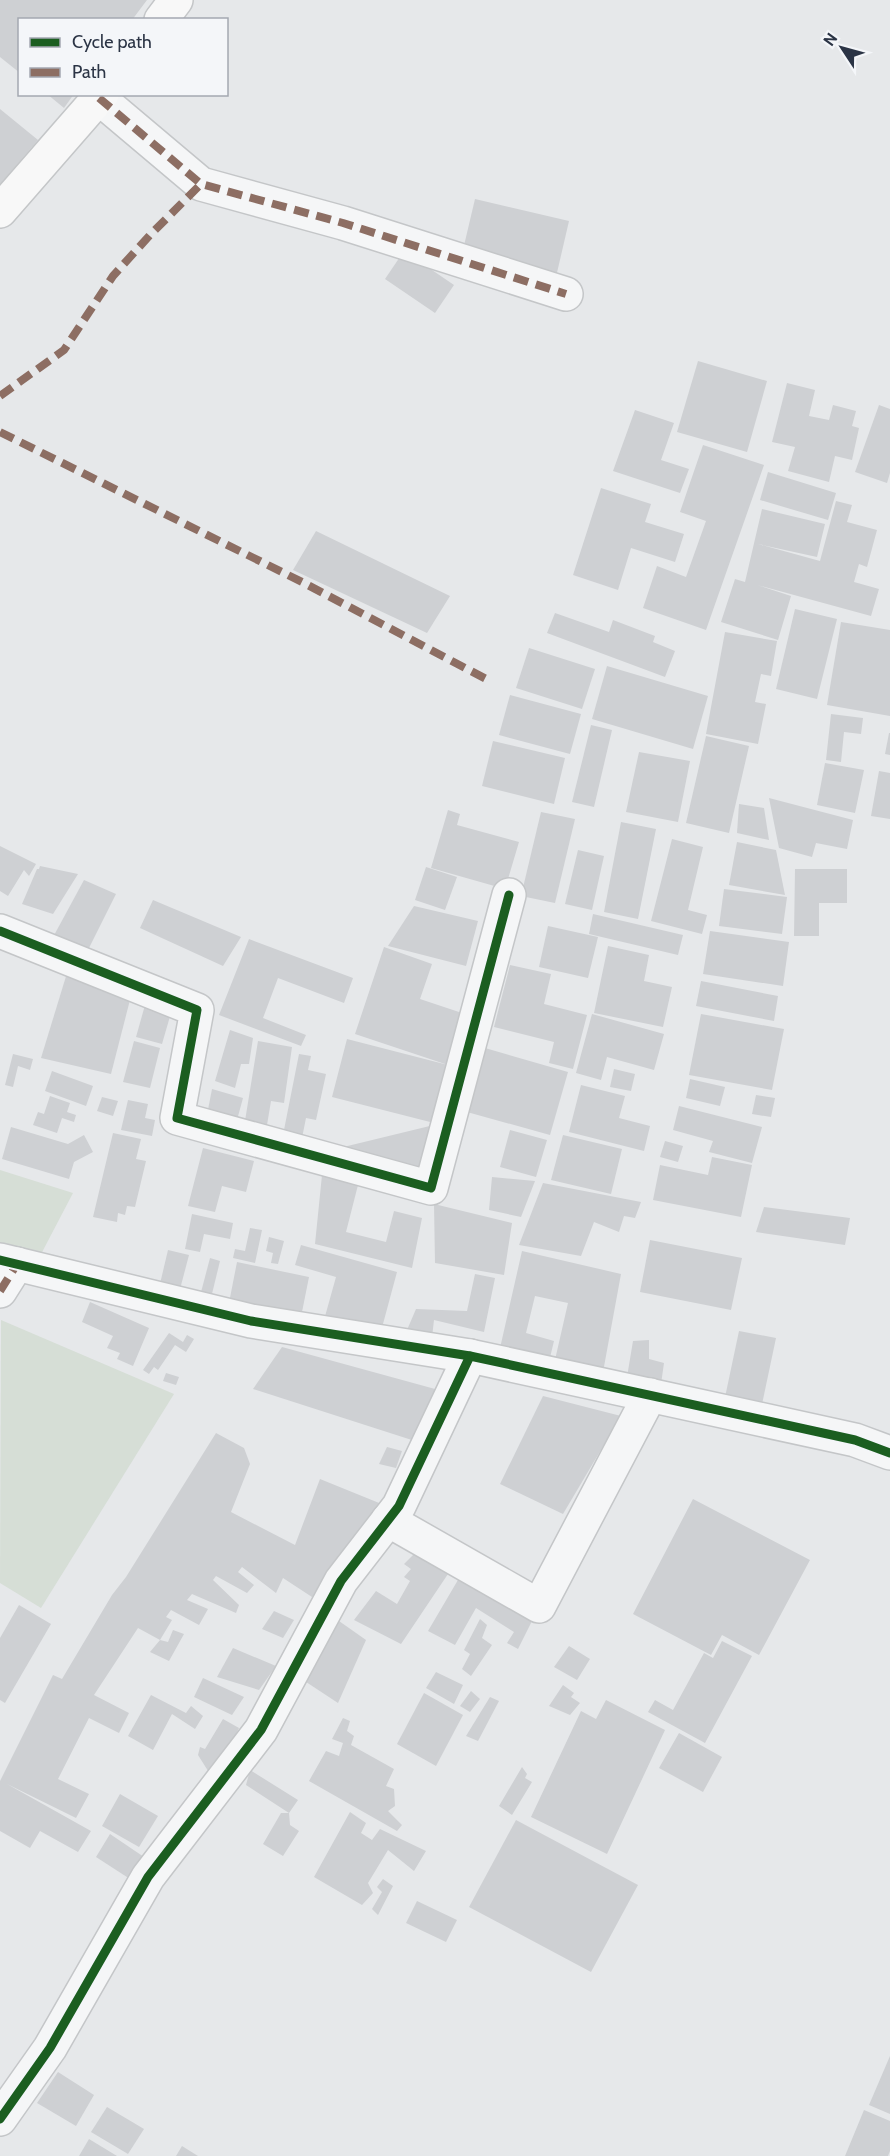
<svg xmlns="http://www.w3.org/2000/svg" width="890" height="2156" font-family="Cabin,sans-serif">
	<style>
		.green { fill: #d6ded6 }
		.building { fill: #ced0d3 }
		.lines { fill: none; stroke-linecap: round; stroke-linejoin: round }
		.minor-casing { stroke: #c4c6c8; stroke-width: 36 }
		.tertiary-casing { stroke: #c4c6c8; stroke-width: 36 }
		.secondary-casing { stroke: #c4c6c8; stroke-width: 36 }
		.minor { stroke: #f5f6f7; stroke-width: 33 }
		.tertiary { stroke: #f5f6f7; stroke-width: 33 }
		.secondary { stroke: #f8f8f8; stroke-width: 33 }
		.quiet { stroke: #8d6e63; stroke-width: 8; stroke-dasharray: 15 8; stroke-linecap: butt }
		.cycleway-casing { stroke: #f4f6f9; stroke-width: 13 }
		.cycleway { stroke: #1b5e20; stroke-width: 9 }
	</style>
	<rect width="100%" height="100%" fill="#e6e8ea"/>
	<g class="green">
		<polygon points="0,1170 73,1193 39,1258 0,1244"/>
		<polygon points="1,1320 174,1394 41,1608 0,1583"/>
	</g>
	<g class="building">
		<polygon points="0,0 147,0 132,20 20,20 20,73 0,57"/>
		<polygon points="47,94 74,94 64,108"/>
		<polygon points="0,109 38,140 0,184"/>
		<polygon points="475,199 569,221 556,277 462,254"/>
		<polygon points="404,251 454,285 435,313 385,279"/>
		<polygon points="698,361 767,381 747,452 677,432"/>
		<polygon points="787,383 815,390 809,416 829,420 833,405 856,411 852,426 859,428 852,460 835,456 829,482 788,471 795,447 772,442"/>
		<polygon points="879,405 890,409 890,473 887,483 855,472"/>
		<polygon points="635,410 674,423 661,460 689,469 680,493 613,471"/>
		<polygon points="703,445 764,465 706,630 643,608 657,566 686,577 706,521 680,512"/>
		<polygon points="768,472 836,493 828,520 760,500"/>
		<polygon points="601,488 651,504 645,522 684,534 675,562 631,548 618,590 573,575"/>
		<polygon points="836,501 852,505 847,522 877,530 867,567 859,564 854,582 879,589 871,616 757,585 791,596 778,640 721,622 735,579 745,582 762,509 825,524 817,557 758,544 820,561"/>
		<polygon points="316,531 450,596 427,633 293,570"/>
		<polygon points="795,609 837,619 817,699 776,689"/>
		<polygon points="555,613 609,632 613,620 655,636 653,642 675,651 665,677 547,633"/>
		<polygon points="841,622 890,630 890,716 827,705"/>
		<polygon points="725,632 777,641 771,676 761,674 755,702 766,704 758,744 706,734"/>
		<polygon points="529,648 595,669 582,709 516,688"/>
		<polygon points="607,666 708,696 693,749 592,719"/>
		<polygon points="510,695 581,714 570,754 499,735"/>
		<polygon points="831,714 863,718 861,734 844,732 841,762 826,760"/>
		<polygon points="591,725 612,730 594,807 572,802"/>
		<polygon points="889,733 890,733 890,755 885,754"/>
		<polygon points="706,736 749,746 729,833 686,823"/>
		<polygon points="493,741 565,758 554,804 482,786"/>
		<polygon points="639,752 690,761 678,822 626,812"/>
		<polygon points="825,763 864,770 855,813 817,805"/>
		<polygon points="879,771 890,773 890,819 871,816"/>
		<polygon points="769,798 853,820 847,849 816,843 812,857 779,848"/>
		<polygon points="739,804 764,808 769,840 737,833"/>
		<polygon points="448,810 460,814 457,825 519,842 505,889 431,868"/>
		<polygon points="541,812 575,819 555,903 521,896"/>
		<polygon points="621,822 656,829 638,919 604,912"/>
		<polygon points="672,839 703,847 688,910 707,915 702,934 651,921"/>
		<polygon points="737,842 776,850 785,895 729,885"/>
		<polygon points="0,846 36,864 29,876 24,870 8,896 0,891"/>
		<polygon points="578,850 604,856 592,910 565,904"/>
		<polygon points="40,866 78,874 53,914 22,904 37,869 39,869"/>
		<polygon points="426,867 457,877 445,910 415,900"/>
		<polygon points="795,869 847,869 847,903 819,903 819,936 794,936"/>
		<polygon points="84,880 116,894 85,956 52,939"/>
		<polygon points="724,889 787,897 782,934 719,926"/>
		<polygon points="153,900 241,937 223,966 140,928"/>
		<polygon points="414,906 478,921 466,966 388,946"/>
		<polygon points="593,914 683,935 678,955 589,934"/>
		<polygon points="548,926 598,937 588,978 539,967"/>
		<polygon points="710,931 789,942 783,986 703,974"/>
		<polygon points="249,939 353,978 344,1003 278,978 263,1018 306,1035 301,1046 219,1015"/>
		<polygon points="608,946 649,955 644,981 672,987 663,1027 594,1013"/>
		<polygon points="384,947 432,964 420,999 468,1015 438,1124 332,1097 347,1039 448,1065 355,1034"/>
		<polygon points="510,965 551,974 544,1004 587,1015 573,1069 549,1063 554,1042 494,1027"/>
		<polygon points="67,973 131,996 111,1074 41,1058"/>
		<polygon points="701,981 778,996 774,1021 696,1006"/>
		<polygon points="147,998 173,1006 162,1044 136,1037"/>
		<polygon points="592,1014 664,1034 654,1070 607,1057 601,1080 576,1073"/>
		<polygon points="701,1014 784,1029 772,1090 689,1075"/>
		<polygon points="230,1030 253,1038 249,1064 241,1064 235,1088 215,1081"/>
		<polygon points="134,1041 160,1048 150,1088 123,1082"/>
		<polygon points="258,1041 292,1047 284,1103 271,1101 266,1131 244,1127"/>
		<polygon points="485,1048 568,1072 550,1135 467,1112"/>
		<polygon points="13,1054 33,1059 30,1070 18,1066 13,1087 5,1085"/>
		<polygon points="299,1054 311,1056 308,1070 326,1074 316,1120 306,1118 301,1143 282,1140"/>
		<polygon points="614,1069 635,1074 631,1091 610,1087"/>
		<polygon points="52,1071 93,1086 86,1106 45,1091"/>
		<polygon points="690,1079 725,1087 720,1106 686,1098"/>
		<polygon points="581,1085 625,1096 619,1118 650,1126 644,1151 569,1132"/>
		<polygon points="212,1089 243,1098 234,1131 206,1120"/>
		<polygon points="756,1095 775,1098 771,1117 752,1114"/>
		<polygon points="50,1096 70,1103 67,1112 76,1115 74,1122 62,1118 57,1133 33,1125 38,1112 44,1114"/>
		<polygon points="102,1097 118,1101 113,1116 97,1111"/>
		<polygon points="128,1100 148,1104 145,1118 155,1120 152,1136 121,1130"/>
		<polygon points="679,1106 762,1127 752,1163 709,1152 713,1141 673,1130"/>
		<polygon points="438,1124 422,1174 327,1151"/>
		<polygon points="11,1127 68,1144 84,1135 93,1152 74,1162 69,1179 2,1159"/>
		<polygon points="510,1130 547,1140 536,1177 500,1167"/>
		<polygon points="113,1133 141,1139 136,1159 146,1161 135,1207 127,1206 125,1215 118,1213 117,1222 93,1217"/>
		<polygon points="563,1135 622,1149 611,1194 551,1180"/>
		<polygon points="665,1141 683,1146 678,1162 660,1157"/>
		<polygon points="203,1148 254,1161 246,1192 222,1186 215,1212 188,1206"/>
		<polygon points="712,1157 752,1165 741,1217 653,1200 660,1165 708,1175"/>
		<polygon points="322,1175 358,1185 346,1232 386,1242 394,1211 422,1218 412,1268 315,1244"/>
		<polygon points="492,1177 535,1181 521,1217 489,1210"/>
		<polygon points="543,1183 641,1202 635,1218 624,1216 619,1232 594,1222 581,1256 519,1245"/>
		<polygon points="434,1204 512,1223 504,1275 435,1263"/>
		<polygon points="764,1207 850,1218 845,1245 756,1232"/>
		<polygon points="192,1214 233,1223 230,1239 204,1234 200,1252 185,1249"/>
		<polygon points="250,1228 262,1230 255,1263 233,1258 235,1249 245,1251"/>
		<polygon points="269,1237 284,1241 278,1264 271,1263 273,1253 266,1251"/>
		<polygon points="650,1240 742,1258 731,1310 640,1292"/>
		<polygon points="301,1245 397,1272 380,1335 324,1320 336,1277 295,1265"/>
		<polygon points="168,1250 189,1255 179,1293 159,1288"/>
		<polygon points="522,1251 621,1274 601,1383 552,1373 568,1303 535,1296 526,1333 554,1341 547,1370 498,1357"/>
		<polygon points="210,1258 220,1261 211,1298 200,1296"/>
		<polygon points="237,1262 309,1277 300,1322 228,1308"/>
		<polygon points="475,1274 495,1278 484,1332 434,1320 431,1346 407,1330 416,1309 467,1311"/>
		<polygon points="90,1302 149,1328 133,1366 117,1359 120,1353 107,1348 113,1336 82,1322"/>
		<polygon points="739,1331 776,1338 761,1409 724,1402"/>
		<polygon points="169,1333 183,1342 187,1335 194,1339 186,1352 175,1345 158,1370 154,1367 149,1374 143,1370"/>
		<polygon points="649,1340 649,1359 664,1363 660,1391 626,1383 633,1341"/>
		<polygon points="282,1347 446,1392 418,1442 253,1389"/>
		<polygon points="166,1373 179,1377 176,1385 163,1381"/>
		<polygon points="543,1396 621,1416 563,1514 500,1484"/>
		<polygon points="216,1433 244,1448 250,1464 231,1512 295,1545 320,1479 389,1507 375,1530 312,1597 283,1578 276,1593 242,1567 238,1572 254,1585 247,1593 216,1576 213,1580 239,1605 236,1613 192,1594 187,1600 208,1609 199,1625 171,1610 166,1617 172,1620 160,1640 138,1628 94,1695 129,1713 119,1733 89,1718 58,1779 89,1794 76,1818 7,1784 91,1831 78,1852 40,1831 30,1848 0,1831 0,1781 53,1675 62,1679 112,1595 126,1577"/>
		<polygon points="387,1447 402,1451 396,1468 379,1464"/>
		<polygon points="693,1499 810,1560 759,1655 722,1635 711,1655 633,1614"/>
		<polygon points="417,1551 450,1571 401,1644 354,1620 376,1591 397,1604 410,1581 404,1577 411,1569 404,1564"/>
		<polygon points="465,1568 533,1619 518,1649 507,1643 514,1632 476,1608 455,1645 428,1631"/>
		<polygon points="19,1605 51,1624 5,1703 0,1700 0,1638"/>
		<polygon points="274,1611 294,1620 283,1638 262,1629"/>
		<polygon points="480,1619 487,1625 482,1638 492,1645 471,1676 462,1669 470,1654 464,1650"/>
		<polygon points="339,1621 366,1640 338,1703 297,1676"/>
		<polygon points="173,1630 184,1634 169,1661 150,1652 160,1640 168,1642"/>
		<polygon points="722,1641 752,1656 705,1743 648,1712 655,1700 673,1710 704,1653 713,1658"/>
		<polygon points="569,1646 590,1659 577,1680 554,1667"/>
		<polygon points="233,1648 276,1666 259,1690 217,1677"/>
		<polygon points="436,1672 463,1685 454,1704 426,1688"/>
		<polygon points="203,1678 244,1697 232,1715 194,1697"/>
		<polygon points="563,1685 574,1693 571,1697 580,1703 570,1715 549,1706"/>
		<polygon points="471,1691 480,1699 470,1712 460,1706"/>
		<polygon points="424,1693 463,1715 436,1766 397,1744"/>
		<polygon points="151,1695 186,1713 191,1706 203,1716 195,1729 172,1714 153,1750 128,1736"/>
		<polygon points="490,1697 499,1701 478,1741 466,1736"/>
		<polygon points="606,1700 665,1730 607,1854 531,1817 581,1711 596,1719"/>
		<polygon points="343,1718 350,1721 347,1731 354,1736 351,1745 394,1769 386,1786 394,1789 395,1806 388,1811 402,1825 397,1831 309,1781 326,1751 339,1756 343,1743 332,1739"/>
		<polygon points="223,1719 239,1728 221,1765 210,1774 198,1755 200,1747 205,1749"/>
		<polygon points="679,1733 722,1757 703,1792 659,1768"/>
		<polygon points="522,1767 527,1774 525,1778 532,1782 512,1815 499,1806"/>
		<polygon points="250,1770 298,1800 289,1813 290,1825 299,1831 283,1856 263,1844 281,1813 289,1813 246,1785"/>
		<polygon points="120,1794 158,1816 139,1847 102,1826"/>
		<polygon points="350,1812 366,1823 361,1833 372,1840 380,1829 426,1851 414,1871 388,1850 368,1883 373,1893 362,1905 314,1877"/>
		<polygon points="516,1820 638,1885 591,1972 469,1907"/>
		<polygon points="110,1834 144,1857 130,1879 96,1857"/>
		<polygon points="383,1879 393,1886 378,1915 372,1909 382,1892 377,1887"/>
		<polygon points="417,1901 457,1920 446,1942 406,1923"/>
		<polygon points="890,2056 890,2114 869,2105"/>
		<polygon points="58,2072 94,2095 76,2126 37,2103"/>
		<polygon points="107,2107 144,2129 128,2154 91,2132"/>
		<polygon points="864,2110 890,2121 890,2151 888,2156 845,2156"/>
		<polygon points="89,2139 117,2156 79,2156"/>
		<polygon points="182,2146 198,2156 176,2156"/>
	</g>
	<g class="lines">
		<g class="minor-casing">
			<g id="minor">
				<polyline points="99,98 201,184 343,223 566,294"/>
				<polyline points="0,931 197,1010 177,1118 431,1188 509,895"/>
				<polyline points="0,1291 17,1264"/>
				<polyline points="388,1520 539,1606 650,1395"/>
				<polyline points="0,2119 50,2048 148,1877 261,1730 341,1581 399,1506 470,1356"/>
			</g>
		</g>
		<g class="tertiary-casing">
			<polyline id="tertiary" points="0,1260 251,1321 470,1356 855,1440 890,1453"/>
		</g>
		<g class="secondary-casing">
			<g id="secondary">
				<polyline points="161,20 176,0"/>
				<polyline points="0,211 102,94"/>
			</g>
		</g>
		<use href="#minor" class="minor"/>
		<use href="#tertiary" class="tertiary"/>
		<use href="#secondary" class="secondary"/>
		<g class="quiet">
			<polyline points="99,98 201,184 343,223 566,294"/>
			<polyline points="0,396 64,350 113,276 150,235 201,184"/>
			<polyline points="0,432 302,582 488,680"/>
			<polyline points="0,1291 17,1264"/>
		</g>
		<g class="cycleway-casing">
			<g id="cycleway">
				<polyline points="0,931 197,1010 177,1118 431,1188 509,895"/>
				<polyline points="0,1260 251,1321 470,1356 855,1440 890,1453"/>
				<polyline points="0,2119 50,2048 148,1877 261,1730 341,1581 399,1506 470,1356"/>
			</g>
		</g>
		<use href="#cycleway" class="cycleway"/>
	</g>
	<rect x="18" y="18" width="210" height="78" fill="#f4f6f9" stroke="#a4a8b1" stroke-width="1.5"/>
	<rect x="30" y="38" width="30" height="9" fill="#1b5e20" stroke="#a4a8b1" stroke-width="1.5"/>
	<text x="72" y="48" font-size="18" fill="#2b3445">Cycle path</text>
	<rect x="30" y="68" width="30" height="9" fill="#8d6e63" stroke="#a4a8b1" stroke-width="1.5"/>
	<text x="72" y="78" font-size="18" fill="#2b3445">Path</text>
	<g transform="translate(842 48) rotate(306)" stroke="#f4f6f9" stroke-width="4.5" paint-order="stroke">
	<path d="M0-4.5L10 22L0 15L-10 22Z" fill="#2b3445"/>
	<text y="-9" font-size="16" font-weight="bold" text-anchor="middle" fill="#2b3445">N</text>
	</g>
</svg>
